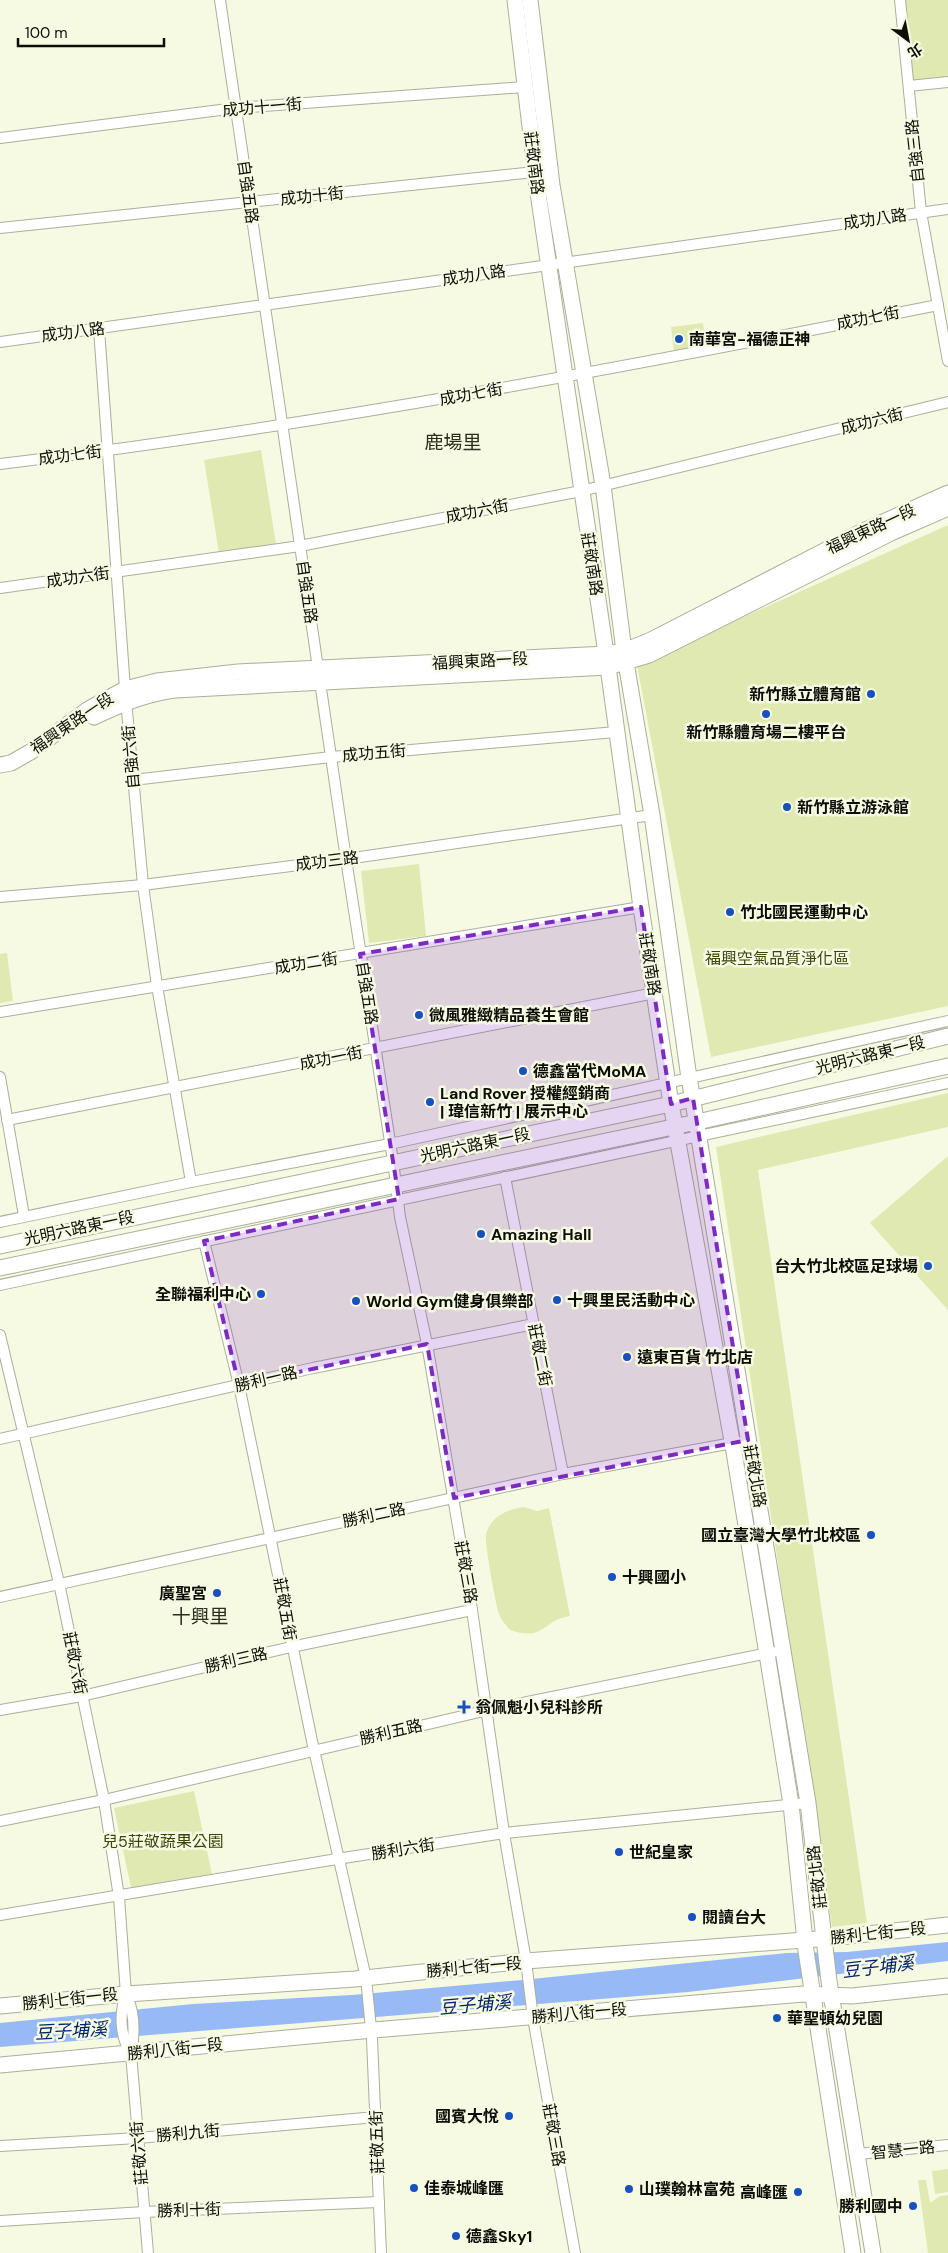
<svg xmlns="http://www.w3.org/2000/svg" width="948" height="2253" font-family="'DM Sans','Noto Sans TC',sans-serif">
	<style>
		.green { fill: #e0e9b2 }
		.water { fill: #97b9f6 }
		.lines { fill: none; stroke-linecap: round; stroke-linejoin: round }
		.street-casing { stroke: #abaf9a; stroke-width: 12 }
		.secondary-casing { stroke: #abaf9a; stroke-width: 17 }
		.street { stroke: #fff; stroke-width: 10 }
		.secondary { stroke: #fff; stroke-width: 15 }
		.marked { fill: #7b2cbf; fill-opacity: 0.2; stroke: #7b2cbf; stroke-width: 4; stroke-dasharray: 10 6; stroke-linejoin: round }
		.poi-dot { fill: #1850bc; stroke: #f6fae3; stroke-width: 2 }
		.labels { text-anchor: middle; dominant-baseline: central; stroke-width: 5; stroke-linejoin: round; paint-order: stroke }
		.street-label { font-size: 16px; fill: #0c0e07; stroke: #f6fae3 }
		.poi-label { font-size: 16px; font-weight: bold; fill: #0c0e07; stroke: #f6fae3; text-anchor: start }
		.park-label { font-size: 16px; fill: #3d430b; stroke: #f6fae3 }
		.water-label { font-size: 18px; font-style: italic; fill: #022367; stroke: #f6fae3 }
		.quarter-label { font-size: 19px; fill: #2b2e1c; stroke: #f6fae3 }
	</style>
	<rect width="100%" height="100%" fill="#f6fae3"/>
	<g class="green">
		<polygon points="900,0 948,0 948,82 909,86"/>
		<polygon points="703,323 706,349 674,353 671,327"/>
		<polygon points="261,450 276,544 219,553 204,460"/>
		<polygon points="948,525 948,1006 711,1057 637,665"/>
		<polygon points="419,864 426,936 369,943 361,871"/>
		<polygon points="7,953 13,1001 0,1003 0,954"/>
		<polygon points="948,1093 948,1127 758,1170 867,1923 832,1927 716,1147"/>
		<polygon points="948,1156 948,1310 870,1223"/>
		<path d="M524,1507L537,1511L549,1508L570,1616C542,1620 545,1642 510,1630C506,1625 501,1620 499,1614C496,1606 484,1541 486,1534C491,1516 508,1509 524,1507Z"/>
		<polygon points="194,1791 212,1874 132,1892 114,1808"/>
		<polygon points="948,2169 948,2192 935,2194 932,2171"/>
		<polygon points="918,2180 926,2180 930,2203 940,2196 948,2195 948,2253 928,2253"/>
	</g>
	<polygon class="water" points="948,1942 948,1961 688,1992 0,2047 0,2023 193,2004 352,1995 522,1980 787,1953 847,1952"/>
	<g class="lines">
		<g class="street-casing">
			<g id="street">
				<polyline points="220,0 346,859 393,1161 400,1217 427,1344 471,1603 504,1833 526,1961 533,2018 575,2253"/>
				<polyline points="900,0 921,212 948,361"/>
				<polyline points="909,86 948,82"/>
				<polyline points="0,138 236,108 524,87"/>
				<polyline points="0,228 535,172"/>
				<polyline points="99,329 125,689 143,885 157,986 191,1182"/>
				<polyline points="0,342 948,209"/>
				<path d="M0,464C315,426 627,367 938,305"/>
				<polyline points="0,588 300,546 581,491 948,402"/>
				<polyline points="133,780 331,757 616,732"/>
				<polyline points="0,897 143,885 346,859 652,815"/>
				<polyline points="0,1012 641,907"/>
				<polyline points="0,1077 24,1216"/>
				<polyline points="7,1120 655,993"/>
				<polyline points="505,1177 563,1474"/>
				<polyline points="0,1222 191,1182 390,1144 948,1021"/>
				<polyline points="204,1241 239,1385 312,1741 366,1978 372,2039 381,2253"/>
				<polyline points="0,1285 948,1083"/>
				<path d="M0,1335L59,1583L104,1800L119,1897L126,1994C119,2014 120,2036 131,2054"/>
				<polyline points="0,1439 313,1368 534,1324"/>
				<polyline points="0,1597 563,1474 738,1442"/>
				<polyline points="0,1710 82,1696 291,1647 472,1610"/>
				<polyline points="0,1821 104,1800 488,1710 773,1652"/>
				<polyline points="0,1915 337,1859 504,1833 808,1803"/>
				<path d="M126,1994C135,2012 135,2033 131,2054L148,2253"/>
				<polyline points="0,2146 138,2138 376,2117"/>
				<polyline points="858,2154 948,2145"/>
				<polyline points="0,2221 144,2212 379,2202"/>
			</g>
		</g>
		<g class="secondary-casing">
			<g id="secondary">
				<polyline points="515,0 537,186 608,667 641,907 671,1104 734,1452 767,1654 791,1804 806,1951 853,2253"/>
				<polyline points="530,0 552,185 603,485 624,651 652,815 688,1071 808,1803 829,1981 873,2253"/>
				<path d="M94,717C121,704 145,694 175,690L608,667L649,655L891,533L948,508"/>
				<polyline points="0,765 11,763 32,751 87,710 125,689 157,681 238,672 607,654 624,651 651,640 861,532 948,493"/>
				<polyline points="0,1246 671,1104 948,1036"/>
				<polyline points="0,1268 697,1122 948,1066"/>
				<polyline points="0,2006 126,1994 355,1979 526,1961 831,1938 948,1925"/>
				<polyline points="0,2065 362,2031 804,1994 852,1996 948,1986"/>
			</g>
		</g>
		<use href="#street" class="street"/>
		<use href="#secondary" class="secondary"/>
	</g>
	<path class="marked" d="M641,907L671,1104L693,1098L748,1440L454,1498L427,1344L239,1385L204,1241L399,1199L360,954Z"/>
	<g class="poi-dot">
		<circle cx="679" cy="339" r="5"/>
		<circle cx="871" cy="694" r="5"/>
		<circle cx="766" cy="714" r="5"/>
		<circle cx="787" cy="807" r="5"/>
		<circle cx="730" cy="912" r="5"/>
		<circle cx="419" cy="1015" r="5"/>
		<circle cx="523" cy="1071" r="5"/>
		<circle cx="430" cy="1102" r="5"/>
		<circle cx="481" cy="1234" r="5"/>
		<circle cx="928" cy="1266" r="5"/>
		<circle cx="261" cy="1294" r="5"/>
		<circle cx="557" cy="1300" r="5"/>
		<circle cx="356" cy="1301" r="5"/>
		<circle cx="627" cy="1357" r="5"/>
		<circle cx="871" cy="1535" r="5"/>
		<circle cx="612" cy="1577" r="5"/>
		<circle cx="217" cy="1593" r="5"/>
		<path d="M461.5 1699.5h5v5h5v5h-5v5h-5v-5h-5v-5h5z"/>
		<circle cx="619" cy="1852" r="5"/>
		<circle cx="692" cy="1917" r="5"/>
		<circle cx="777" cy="2018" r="5"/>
		<circle cx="509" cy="2116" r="5"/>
		<circle cx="414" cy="2188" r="5"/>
		<circle cx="629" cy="2189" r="5"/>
		<circle cx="798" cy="2192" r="5"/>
		<circle cx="913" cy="2206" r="5"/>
		<circle cx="456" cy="2236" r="5"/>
	</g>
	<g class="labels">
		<g class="street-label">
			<text transform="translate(262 107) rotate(-5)">成功十一街</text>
			<text transform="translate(915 151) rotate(-96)">自強三路</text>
			<text transform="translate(534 163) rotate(83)">莊敬南路</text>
			<text transform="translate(248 192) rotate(82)">自強五路</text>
			<text transform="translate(312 196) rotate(-6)">成功十街</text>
			<text transform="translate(875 219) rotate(-8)">成功八路</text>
			<text transform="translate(474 275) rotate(-8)">成功八路</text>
			<text transform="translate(868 318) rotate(-11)">成功七街</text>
			<text transform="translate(73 332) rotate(-7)">成功八路</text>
			<text transform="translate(471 394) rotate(-10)">成功七街</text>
			<text transform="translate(872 421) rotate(-14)">成功六街</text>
			<text transform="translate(70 455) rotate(-7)">成功七街</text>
			<text transform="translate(477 511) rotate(-11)">成功六街</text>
			<text transform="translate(871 529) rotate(-25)">福興東路一段</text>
			<text transform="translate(592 564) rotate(81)">莊敬南路</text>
			<text transform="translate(78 577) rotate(-8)">成功六街</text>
			<text transform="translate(307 592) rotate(82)">自強五路</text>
			<text transform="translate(480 661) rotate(-3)">福興東路一段</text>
			<text transform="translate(72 723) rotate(-34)">福興東路一段</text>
			<text transform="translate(374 753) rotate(-5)">成功五街</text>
			<text transform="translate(131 757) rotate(-95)">自強六街</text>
			<text transform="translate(327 861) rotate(-7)">成功三路</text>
			<text transform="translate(306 963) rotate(-9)">成功二街</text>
			<text transform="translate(650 964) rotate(81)">莊敬南路</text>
			<text transform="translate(367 993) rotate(81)">自強五路</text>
			<text transform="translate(870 1055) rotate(-14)">光明六路東一段</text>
			<text transform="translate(331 1058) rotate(-11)">成功一街</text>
			<text transform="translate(475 1145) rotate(-12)">光明六路東一段</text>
			<text transform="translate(79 1228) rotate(-12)">光明六路東一段</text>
			<text transform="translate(540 1355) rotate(79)">莊敬二街</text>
			<text transform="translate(266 1379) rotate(-13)">勝利一路</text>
			<text transform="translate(755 1476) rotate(80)">莊敬北路</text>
			<text transform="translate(374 1515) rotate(-12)">勝利二路</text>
			<text transform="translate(466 1572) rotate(80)">莊敬三路</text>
			<text transform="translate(285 1609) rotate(80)">莊敬五街</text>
			<text transform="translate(236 1660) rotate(-13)">勝利三路</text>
			<text transform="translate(75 1663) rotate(79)">莊敬六街</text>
			<text transform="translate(391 1732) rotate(-13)">勝利五路</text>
			<text transform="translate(403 1849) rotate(-9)">勝利六街</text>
			<text transform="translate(817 1877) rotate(-97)">莊敬北路</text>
			<text transform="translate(878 1933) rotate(-6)">勝利七街一段</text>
			<text transform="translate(474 1967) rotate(-5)">勝利七街一段</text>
			<text transform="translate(70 1999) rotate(-6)">勝利七街一段</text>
			<text transform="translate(579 2013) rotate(-5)">勝利八街一段</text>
			<text transform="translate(175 2049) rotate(-6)">勝利八街一段</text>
			<text transform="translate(188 2133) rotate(-5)">勝利九街</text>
			<text transform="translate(554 2135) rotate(80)">莊敬三路</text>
			<text transform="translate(377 2142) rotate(-92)">莊敬五街</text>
			<text transform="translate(903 2150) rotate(-6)">智慧一路</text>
			<text transform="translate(139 2153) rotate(-95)">莊敬六街</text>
			<text transform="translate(189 2210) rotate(-2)">勝利十街</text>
		</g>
		<g class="poi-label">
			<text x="689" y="339">南華宮-福德正神</text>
			<text x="861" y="694" text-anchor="end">新竹縣立體育館</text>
			<text x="766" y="732" text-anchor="middle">新竹縣體育場二樓平台</text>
			<text x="797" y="807">新竹縣立游泳館</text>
			<text x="740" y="912">竹北國民運動中心</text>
			<text x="429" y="1015">微風雅緻精品養生會館</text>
			<text x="533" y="1071">德鑫當代MoMA</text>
			<text x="440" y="1093">Land Rover 授權經銷商<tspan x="440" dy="18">| 瑋信新竹 | 展示中心</tspan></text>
			<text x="491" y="1234">Amazing Hall</text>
			<text x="918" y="1266" text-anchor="end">台大竹北校區足球場</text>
			<text x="251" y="1294" text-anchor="end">全聯福利中心</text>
			<text x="567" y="1300">十興里民活動中心</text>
			<text x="366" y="1301">World Gym健身俱樂部</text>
			<text x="637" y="1357">遠東百貨 竹北店</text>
			<text x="861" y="1535" text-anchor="end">國立臺灣大學竹北校區</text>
			<text x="622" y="1577">十興國小</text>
			<text x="207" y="1593" text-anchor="end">廣聖宮</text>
			<text x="475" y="1707">翁佩魁小兒科診所</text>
			<text x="629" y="1852">世紀皇家</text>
			<text x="702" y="1917">閱讀台大</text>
			<text x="787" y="2018">華聖頓幼兒園</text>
			<text x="499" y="2116" text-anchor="end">國賓大悅</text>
			<text x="424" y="2188">佳泰城峰匯</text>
			<text x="639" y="2189">山璞翰林富苑</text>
			<text x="788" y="2192" text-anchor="end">高峰匯</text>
			<text x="903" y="2206" text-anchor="end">勝利國中</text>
			<text x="466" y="2236">德鑫Sky1</text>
		</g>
		<g class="park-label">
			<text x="777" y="958">福興空氣品質淨化區</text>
			<text x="163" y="1841">兒5莊敬蔬果公園</text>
		</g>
		<g class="water-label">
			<text transform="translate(878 1967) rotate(-7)">豆子埔溪</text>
			<text transform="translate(475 2005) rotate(-5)">豆子埔溪</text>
			<text transform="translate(71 2031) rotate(-3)">豆子埔溪</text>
		</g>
		<g class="quarter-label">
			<text x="453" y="442">鹿場里</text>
			<text x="200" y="1616">十興里</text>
		</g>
	</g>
	<g transform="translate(908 40) rotate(148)" stroke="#f6fae3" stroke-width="4" paint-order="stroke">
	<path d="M0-4L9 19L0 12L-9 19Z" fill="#0c0e07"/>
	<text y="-8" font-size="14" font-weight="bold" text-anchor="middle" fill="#0c0e07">北</text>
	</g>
	<path d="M18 38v8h146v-8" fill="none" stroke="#0c0e07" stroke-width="2.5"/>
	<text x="25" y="38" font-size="15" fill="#0c0e07" stroke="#f6fae3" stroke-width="4" paint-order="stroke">100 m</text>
</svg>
